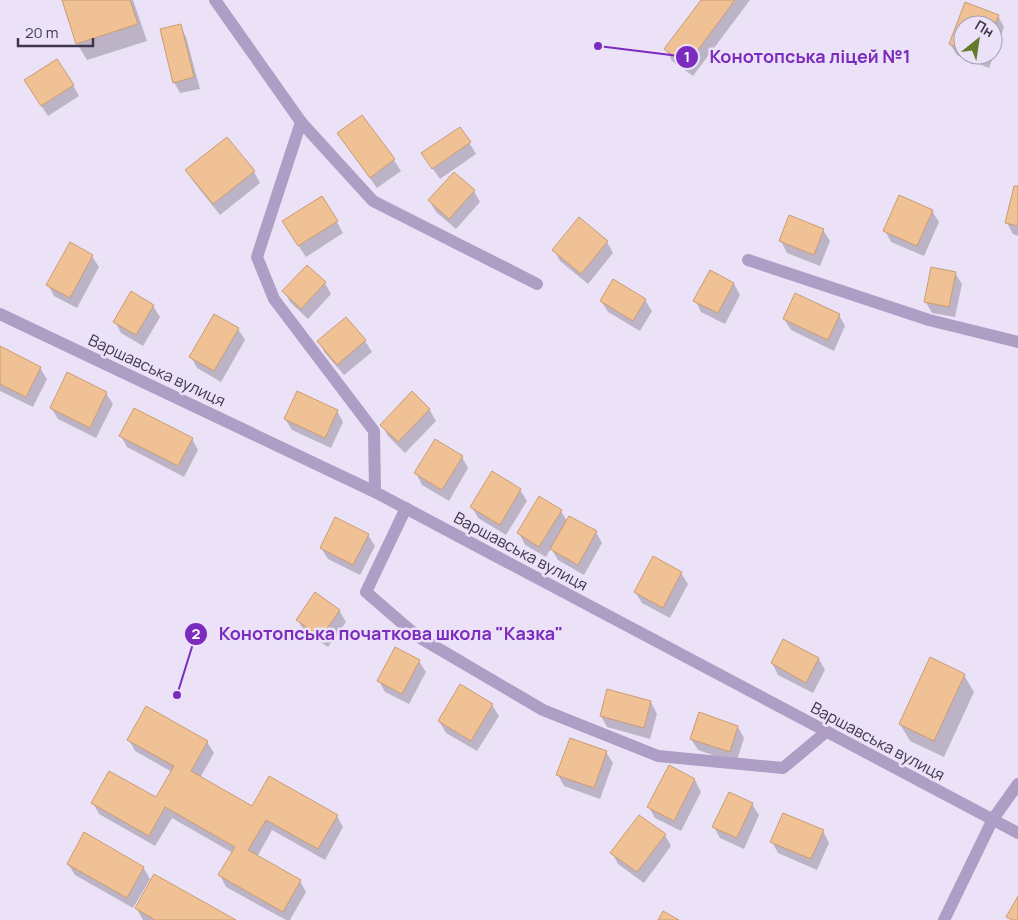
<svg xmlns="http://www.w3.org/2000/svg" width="1018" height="920" font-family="Manrope,sans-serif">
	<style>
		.shadow { fill: #0003; fill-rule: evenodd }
		.building { fill: #f0c195; stroke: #ca9c72 }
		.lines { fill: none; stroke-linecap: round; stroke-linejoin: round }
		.service { stroke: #ae9dc4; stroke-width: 12 }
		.minor { stroke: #ae9dc4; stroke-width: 12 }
		.labels { text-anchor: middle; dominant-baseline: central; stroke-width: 5; stroke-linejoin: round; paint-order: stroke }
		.street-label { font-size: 16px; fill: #41374d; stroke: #ebe2f8 }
		.leader { fill: none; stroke: #7b2cbf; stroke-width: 2 }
		.callout-dot { fill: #7b2cbf; stroke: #ebe2f8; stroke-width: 2 }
		.mark-label { font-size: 15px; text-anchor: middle; font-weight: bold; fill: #fff }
		.callout-label { font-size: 18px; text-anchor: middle; font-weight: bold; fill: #7b2cbf; stroke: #ebe2f8; stroke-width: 5; stroke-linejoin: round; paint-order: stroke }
	</style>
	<rect width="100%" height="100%" fill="#ebe2f8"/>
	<g class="shadow">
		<polygon points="63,0 133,0 147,41 87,60 77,43"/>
		<polygon points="703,0 750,0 693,76 672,61 666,49"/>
		<path d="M966,4L998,16L1004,27L989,68L957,55L950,44ZM963,25H993V55H963Z"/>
		<polygon points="180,25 186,37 200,89 180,93 174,82"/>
		<polygon points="73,85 79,96 48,116 32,92"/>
		<polygon points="362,116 394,160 401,171 377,188 345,144 339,133"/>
		<polygon points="460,128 476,154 440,179 430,165"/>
		<polygon points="187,170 254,172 260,183 220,215 193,181"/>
		<polygon points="1018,188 1018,236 1013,234 1007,223"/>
		<polygon points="474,191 480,202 456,229 436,212 429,200"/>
		<polygon points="932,211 939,222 924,256 891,242 885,231"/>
		<polygon points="337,222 343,233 306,257 290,233"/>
		<polygon points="823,230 830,241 820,266 787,253 781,241"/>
		<polygon points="607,242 613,253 588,284 560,261 554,250"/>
		<polygon points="92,256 99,267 77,308 54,296 48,285"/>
		<polygon points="955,273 962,284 955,317 932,313 925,301"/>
		<polygon points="325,283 331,294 308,319 290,302 284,291"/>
		<polygon points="734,284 740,295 725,324 701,312 695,300"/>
		<polygon points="645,300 652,311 640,331 608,312 601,301"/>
		<polygon points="153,306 160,317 143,346 121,333 115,322"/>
		<polygon points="839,315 845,326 834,351 791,330 784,319"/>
		<polygon points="346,319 365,341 372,352 344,375 325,353 319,342"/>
		<polygon points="238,329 245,340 221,382 197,368 191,357"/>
		<polygon points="0,348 40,368 47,379 33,407 0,391"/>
		<polygon points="106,393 113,404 96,438 58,419 51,408"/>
		<polygon points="429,409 436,421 405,453 388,436 382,425"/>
		<polygon points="337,411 343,422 331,448 292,430 285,419"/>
		<polygon points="121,436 192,439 198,450 184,477 127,447"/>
		<polygon points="462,457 468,468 449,501 422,485 416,473"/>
		<polygon points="520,490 527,501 506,535 478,518 472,507"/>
		<polygon points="561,511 567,521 596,532 602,543 584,575 558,560 551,548 546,557 525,545 519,533"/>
		<polygon points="368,535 375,546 360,575 328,559 321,548"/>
		<polygon points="681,573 688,584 670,618 642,603 635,592"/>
		<polygon points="339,610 346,622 328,647 304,631 298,620"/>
		<polygon points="819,659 825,670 813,693 778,675 772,663"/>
		<polygon points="419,661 426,672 409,704 385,692 379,681"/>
		<polygon points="964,675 974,692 944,757 910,741 900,724"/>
		<polygon points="651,702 657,714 650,739 607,727 601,716"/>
		<polygon points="492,705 499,716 477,751 446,733 439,721"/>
		<polygon points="738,727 744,738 736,763 698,750 691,739"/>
		<polygon points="129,740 207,742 214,753 200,778 252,808 337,816 343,827 325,860 272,830 257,857 300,881 306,892 290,920 286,920 226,887 220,875 233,853 172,818 155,846 99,814 93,803 156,799 172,772 135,751"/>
		<polygon points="606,752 613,763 600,799 564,786 558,775"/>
		<polygon points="670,767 695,780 701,792 681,831 655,818 649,807"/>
		<polygon points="752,804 759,815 744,849 720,838 714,827"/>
		<polygon points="823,831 829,843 817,870 778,853 772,842"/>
		<polygon points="665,835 671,846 644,883 618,864 612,853"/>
		<polygon points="68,864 143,867 150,879 133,908 75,875"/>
		<polygon points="136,908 233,920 143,920"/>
	</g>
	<g class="building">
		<polygon points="62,0 130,0 138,24 76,44"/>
		<polygon points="701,0 735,0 686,66 664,49"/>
		<polygon points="965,2 999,15 993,30 993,25 963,25 963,50 949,44"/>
		<polygon points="181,24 194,77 173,83 160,29"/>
		<polygon points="57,59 74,85 41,106 24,80"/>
		<polygon points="362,115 395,159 370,178 337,133"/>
		<polygon points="460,127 471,142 432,169 421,153"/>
		<polygon points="227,137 255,171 213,204 185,170"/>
		<polygon points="454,172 475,190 449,219 428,200"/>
		<polygon points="1014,186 1018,186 1018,226 1005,223"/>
		<polygon points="899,195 933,210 917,246 883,231"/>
		<polygon points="322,196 338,221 298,246 282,221"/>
		<polygon points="789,215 824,229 814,255 779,241"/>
		<polygon points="579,217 608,241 581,274 552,250"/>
		<polygon points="70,242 93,255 70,298 46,285"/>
		<polygon points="307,265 326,282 301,309 282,291"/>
		<polygon points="931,267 956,272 949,307 924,302"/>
		<polygon points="710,270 734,283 718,313 693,301"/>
		<polygon points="613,279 646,299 633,321 600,301"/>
		<polygon points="131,291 154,305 136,335 113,322"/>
		<polygon points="795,293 840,314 828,340 783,319"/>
		<polygon points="214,314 239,328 214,371 189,357"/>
		<polygon points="346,317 366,340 337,365 317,341"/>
		<polygon points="0,346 41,367 26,397 0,384"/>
		<polygon points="67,372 107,392 90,428 50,408"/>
		<polygon points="297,391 338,410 325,438 284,419"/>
		<polygon points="412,391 430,409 398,442 380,425"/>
		<polygon points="134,408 193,438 178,466 119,436"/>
		<polygon points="435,439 463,456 442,490 414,473"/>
		<polygon points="492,471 521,489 500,525 470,507"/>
		<polygon points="539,496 562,510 539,547 517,533"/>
		<polygon points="569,516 597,531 578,565 550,549"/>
		<polygon points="335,517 369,534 353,565 320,548"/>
		<polygon points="653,556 682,572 663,608 634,592"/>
		<polygon points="315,592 340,610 321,637 296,620"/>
		<polygon points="783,639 819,658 806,683 771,663"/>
		<polygon points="395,647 420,660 402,694 377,681"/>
		<polygon points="930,657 965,674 934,741 899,724"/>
		<polygon points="460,684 493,704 471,741 438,721"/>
		<polygon points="607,689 651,701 644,728 600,716"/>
		<polygon points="146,706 208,741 191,771 252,806 269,776 338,815 318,849 266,820 248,850 301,880 283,912 218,875 235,847 165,807 149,836 91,803 109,771 156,797 174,766 127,740"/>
		<polygon points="699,712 738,726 730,752 690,739"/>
		<polygon points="570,738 607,751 594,788 556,775"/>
		<polygon points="669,765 695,779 674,821 647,807"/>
		<polygon points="729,792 753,803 737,838 712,827"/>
		<polygon points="783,813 824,830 811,859 770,842"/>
		<polygon points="639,815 666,834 637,872 610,853"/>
		<polygon points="84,832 144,867 127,898 67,864"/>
		<polygon points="154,874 236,920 155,920 135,908"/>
		<polygon points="1018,896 1018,920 1012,920 1006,917"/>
		<polygon points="663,911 679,920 658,920"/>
	</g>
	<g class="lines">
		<g class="service">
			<polyline points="301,122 373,201 537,284"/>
			<polyline points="748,260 929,320 1018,342"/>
		</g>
		<g class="minor">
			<polyline points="215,0 301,122 257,257 274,299 374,431 375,492"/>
			<polyline points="0,314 375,492 1018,833"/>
			<polyline points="406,508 366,592 417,636 543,710 658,756 783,768 826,732"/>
			<polyline points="944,920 993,819 1018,784"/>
		</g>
	</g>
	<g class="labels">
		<g class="street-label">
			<text transform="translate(157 370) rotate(25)">Варшавська вулиця</text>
			<text transform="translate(521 551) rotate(28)">Варшавська вулиця</text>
			<text transform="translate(878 741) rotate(28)">Варшавська вулиця</text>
		</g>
	</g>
	<path class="leader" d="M598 46L687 57M177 695L196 634"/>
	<g class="callout-dot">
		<circle cx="598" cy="46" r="5"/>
		<circle cx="177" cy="695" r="5"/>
		<circle cx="687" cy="57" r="12"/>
		<circle cx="196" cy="634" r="12"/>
	</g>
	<g class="mark-label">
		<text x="687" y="62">1</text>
		<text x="196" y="639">2</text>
	</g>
	<g class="callout-label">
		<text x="810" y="63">Конотопська ліцей №1</text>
		<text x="391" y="640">Конотопська початкова школа "Казка"</text>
	</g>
	<g transform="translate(978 40) rotate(30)"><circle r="24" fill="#ebe2f8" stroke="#a79eb4"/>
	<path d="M0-4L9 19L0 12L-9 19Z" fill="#637b2d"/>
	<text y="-8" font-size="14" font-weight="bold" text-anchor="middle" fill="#41374d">Пн</text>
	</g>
	<path d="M18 38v8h75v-8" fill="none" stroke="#41374d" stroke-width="2.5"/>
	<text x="25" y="38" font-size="15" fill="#41374d" stroke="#ebe2f8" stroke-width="4" paint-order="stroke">20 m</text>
</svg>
